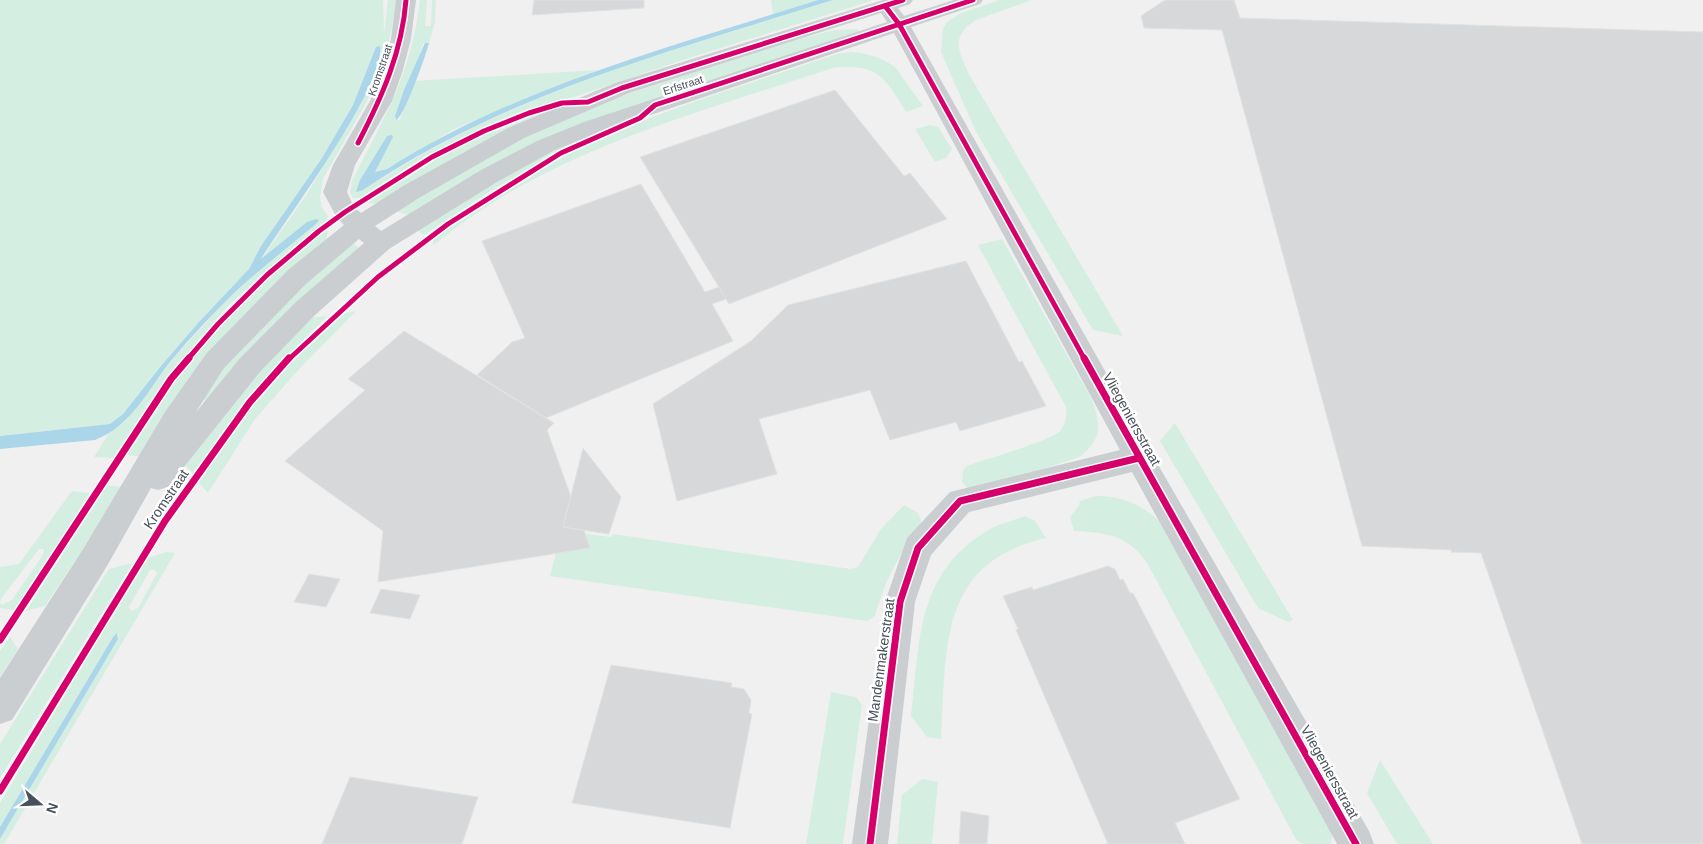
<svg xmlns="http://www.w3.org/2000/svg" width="1703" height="844" font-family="Helvetica,sans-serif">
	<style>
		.green { fill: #d5eee2; fill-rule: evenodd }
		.water { fill: #abd6ea }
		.building { fill: #d7d8da; stroke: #e1e2e3 }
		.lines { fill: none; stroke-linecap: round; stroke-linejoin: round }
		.minor { fill: #cbced1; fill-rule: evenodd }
		.cycleway-far1-casing { stroke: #fff; stroke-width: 8 }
		.cycleway-casing { stroke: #fff; stroke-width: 10 }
		.cycleway-far1 { stroke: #d6006c; stroke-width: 5 }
		.cycleway { stroke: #d6006c; stroke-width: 7 }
		.labels { text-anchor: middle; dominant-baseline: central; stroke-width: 5; stroke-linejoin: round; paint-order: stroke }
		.far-street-label { font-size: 11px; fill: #48505b; stroke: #fff }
		.street-label { font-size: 14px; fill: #48505b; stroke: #fff }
	</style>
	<rect width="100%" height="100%" fill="#f0f0f0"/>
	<g class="green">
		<polygon points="0,0 383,0 384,35 388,0 397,0 390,37 380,73 366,103 323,179 320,197 322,208 328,216 327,220 275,264 228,306 188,352 159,389 113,458 94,457 109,433 126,421 175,356 223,304 262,267 316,224 279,246 260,261 307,194 362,102 376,47 353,105 322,158 261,246 249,269 198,323 161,366 123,414 110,424 0,436"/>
		<path d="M420,0H427L425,26H431L432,0H436L435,22L429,43L423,44C417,70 400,93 395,119L399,120L401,117L414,81L598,70L456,128L387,169L374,172L393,137L387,136L360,180L363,190L422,154L475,126L535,100L610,70L833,0H874L683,60L506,120L440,150L360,198H353L350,193L352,181C384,118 412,72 420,0Z"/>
		<polygon points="771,0 818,0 773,14"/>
		<path d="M1000,0H1032L976,20C949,37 959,52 970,76L1123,336L1093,330L976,132L941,52L943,29L947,22L961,13Z"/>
		<polygon points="855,29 858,29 858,33 584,124 424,209 408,215 398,212 398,209 521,138 606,101 789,42 834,30"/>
		<path d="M850,52C867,53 881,57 895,67L923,106L906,112C885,77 877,63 833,68C695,114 547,151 434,245L432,239L440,233C485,203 530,170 580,147C663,109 751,83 837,54Z"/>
		<path d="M566,104L377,204L366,203C411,172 460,143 511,123C529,116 548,111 566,104Z"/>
		<polygon points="930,125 938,127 952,149 946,158 935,162 915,129"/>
		<polygon points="599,131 492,190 424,235 415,229 540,155"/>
		<path d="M325,231H328L326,241L144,457L126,455C154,413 181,368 215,331C249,295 287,263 325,231Z"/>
		<path d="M1002,239L1090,396C1101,421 1104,439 1079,457L975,492L968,488L962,482L963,470L967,466C985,459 1047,442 1059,432C1066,425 1067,416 1066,407L978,245Z"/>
		<polygon points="347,244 354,244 358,247 357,254 209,401 199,399 228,358"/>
		<polygon points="356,311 301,367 255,419 208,493 198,482 266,387 283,369 341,314"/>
		<polygon points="327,316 257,387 193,475 182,461 193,447 308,318"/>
		<polygon points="1175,423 1293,620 1288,622 1258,608 1160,441"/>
		<polygon points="107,485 124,487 45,606 26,611"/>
		<path d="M72,491L90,493L15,610L0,608V567L19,564ZM39,549H43L44,552L41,558L12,600L2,605L0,602L3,596Z"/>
		<path d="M1097,496C1121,496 1141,504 1159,521L1333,829L1331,844H1304L1297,841L1146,561C1125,534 1107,533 1074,531L1070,517L1080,504L1079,501Z"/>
		<path d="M904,505L918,513L922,523C899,556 886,577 875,616L867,621L550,576L562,531L611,537L613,534L851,569L858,567L881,529Z"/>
		<path d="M1025,516L1035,521L1046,538C937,563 947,649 941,739L927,737L911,716C920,640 916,570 992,528C1002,523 1014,520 1025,516Z"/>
		<path d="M167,552L175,553L4,844H0V839L118,639L119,634L113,637L0,827V803L147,558ZM154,569L157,573L138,608L132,611L129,608L130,605L150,570Z"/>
		<polygon points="133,563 0,778 0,744 109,569"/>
		<polygon points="10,637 18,649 0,677 0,651"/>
		<polygon points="831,692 856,697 862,705 843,844 806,844"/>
		<polygon points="1380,760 1433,844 1397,844 1367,793"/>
		<polygon points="922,779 938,782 932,844 897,844 902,795"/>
	</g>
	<g class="water">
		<path d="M818,0H833C672,51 504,94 363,190L356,192L360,180L387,136L392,135L393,137L375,172L387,169C518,86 671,47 818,0Z"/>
		<path d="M425,43H429C426,55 404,117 396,120L395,116L404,90Z"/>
		<path d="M380,46C386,86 285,220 261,259L307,222L316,219L319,220L316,224C285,250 253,274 224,303C207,320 190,338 175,356C150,385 133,426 95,440L0,449V436L110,424L123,414L161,366L198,323L249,269L261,246L322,158L353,105L376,47Z"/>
		<polygon points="117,633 118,639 0,839 0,827 113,637"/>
	</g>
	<g class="building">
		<polygon points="534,0 644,0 644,8 532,15"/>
		<polygon points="1165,0 1234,0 1240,18 1703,32 1703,844 1582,844 1481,553 1453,552 1452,553 1451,550 1362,546 1222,30 1144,28 1141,16"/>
		<polygon points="835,90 904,176 910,173 947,219 729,304 640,157"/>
		<polygon points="641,184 705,292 719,287 726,299 712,304 733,341 546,418 477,375 512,342 525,338 482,241"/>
		<polygon points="966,261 1019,362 1022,361 1046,406 960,431 956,422 890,440 870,390 759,419 777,474 677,501 653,404 751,341 788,305"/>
		<polygon points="404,331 554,423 547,430 571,497 563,527 584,530 590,548 378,582 383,531 285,461 365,390 348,379"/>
		<polygon points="583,448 621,497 609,534 563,527"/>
		<polygon points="1108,566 1115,569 1120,580 1123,579 1130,593 1133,593 1240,799 1175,823 1185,844 1108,844 1016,630 1018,629 1003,596 1032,587 1033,590"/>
		<polygon points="309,574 340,579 326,607 294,602"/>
		<polygon points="381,589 420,595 410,619 370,613"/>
		<polygon points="611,665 732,683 731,687 744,689 751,700 749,713 752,714 730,828 572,803"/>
		<polygon points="350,777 478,797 462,844 322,844"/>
		<polygon points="961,811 989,816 987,844 959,844"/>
	</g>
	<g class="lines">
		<path class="minor" d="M396,0H416L411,39L402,73L392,101L355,165L347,192L354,207L361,213L403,186L508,128L615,83L883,0H913L910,4L898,8L904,16L954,0H983L980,4L911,27L1149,449L1369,831L1374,844H1337L1132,472L969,512L931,555L915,602L888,844H852L885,602L907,538L950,492L1120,450L894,33L600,132L553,151L497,182L389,249L314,316L259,373L168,487L158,490L151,488L107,566L12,720L0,724V678L85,546L165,412L206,354L288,270L344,225L337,218L323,192L333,165L370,101L382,73L391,39ZM881,13L887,22L584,122L537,141L481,170L381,231L375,226L419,198L524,138L629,93ZM359,239L364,243L296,302L241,357L196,412L224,368L306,284Z"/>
		<g class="cycleway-far1-casing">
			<g id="cycleway-far1">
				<polyline points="885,6 899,24 1085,360"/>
				<path d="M358,143C382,97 402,52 406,0"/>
				<polyline points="187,360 218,324 267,275 319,231 345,212 432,157 484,131 529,113 562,103 588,102 622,88 903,0"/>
				<polyline points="288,360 378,277 448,224 561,153 640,118 655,105 973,0"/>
			</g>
		</g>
		<g class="cycleway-casing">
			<g id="cycleway">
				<polyline points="1084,358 1356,844"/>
				<polyline points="0,640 171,379 189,358"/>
				<polyline points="0,791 165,521 250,402 289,358"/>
				<polyline points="870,844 900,602 918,548 960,501 1139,458"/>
			</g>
		</g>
		<use href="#cycleway-far1" class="cycleway-far1"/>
		<use href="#cycleway" class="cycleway"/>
	</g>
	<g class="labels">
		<g class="far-street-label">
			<text transform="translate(380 70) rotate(-71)">Kromstraat</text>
			<text transform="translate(683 85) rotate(-18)">Erfstraat</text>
		</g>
		<g class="street-label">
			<text transform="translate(1132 419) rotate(61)">Vliegeniersstraat</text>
			<text transform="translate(166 499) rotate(-56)">Kromstraat</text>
			<text transform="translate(881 660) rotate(-82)">Mandenmakerstraat</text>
			<text transform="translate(1330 772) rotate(61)">Vliegeniersstraat</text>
		</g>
	</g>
	<g transform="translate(40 804) rotate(109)" stroke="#ffffff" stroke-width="4" paint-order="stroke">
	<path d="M0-4L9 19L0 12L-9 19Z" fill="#48505b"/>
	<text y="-8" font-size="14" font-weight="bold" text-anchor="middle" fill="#48505b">N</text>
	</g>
</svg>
